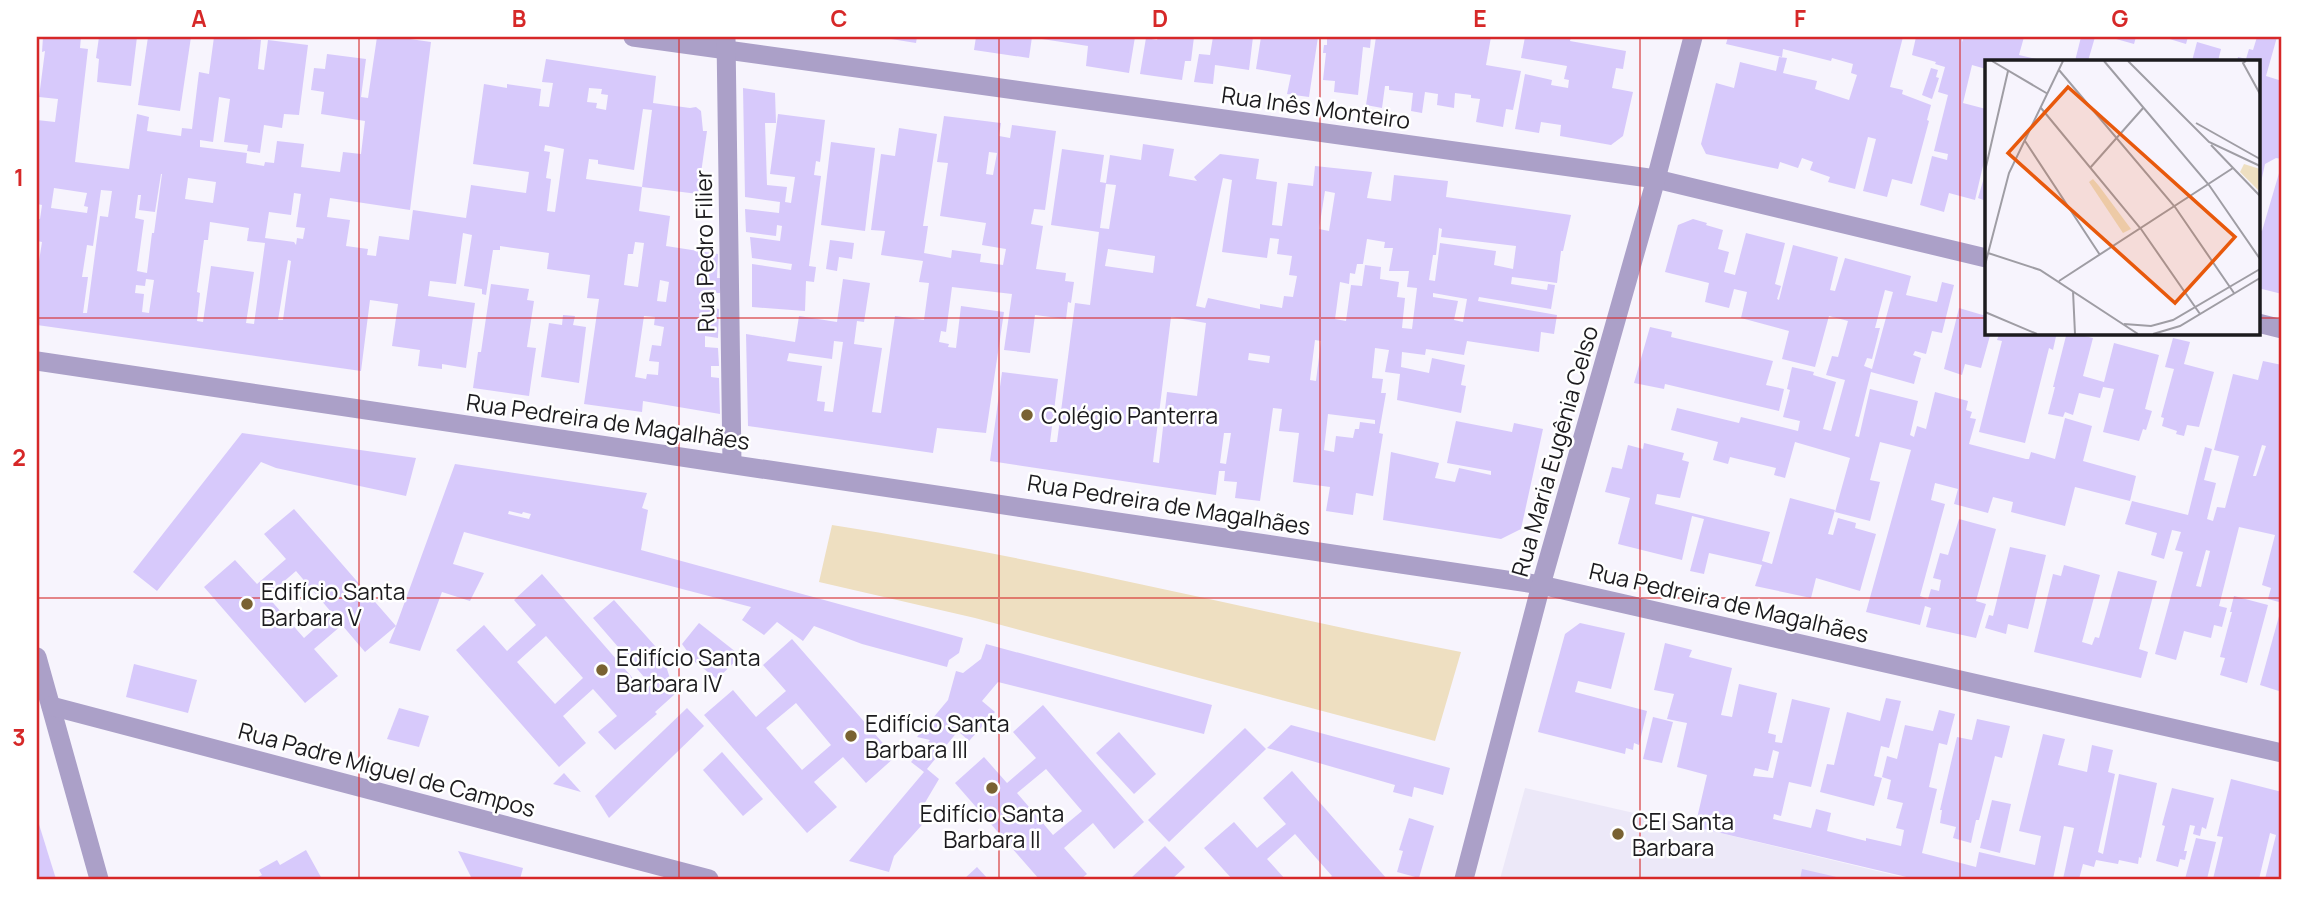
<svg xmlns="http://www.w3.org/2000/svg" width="2319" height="916" font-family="Manrope,sans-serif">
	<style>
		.built { fill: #ece8f8 }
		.green { fill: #eedfc1 }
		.building { fill: #d7c9fb; fill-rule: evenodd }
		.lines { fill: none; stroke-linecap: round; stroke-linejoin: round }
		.minor { stroke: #aba0c8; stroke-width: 19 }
		.grid { fill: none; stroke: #d62828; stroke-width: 2; stroke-opacity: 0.55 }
		.poi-dot { fill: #796232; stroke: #fff; stroke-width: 2.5 }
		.labels { text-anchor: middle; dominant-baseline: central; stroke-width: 5; stroke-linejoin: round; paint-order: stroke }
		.street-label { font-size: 23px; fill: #1c1b1e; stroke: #fff }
		.poi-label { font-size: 23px; fill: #1c1b1e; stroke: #fff; text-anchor: start }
		.inset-road { fill: none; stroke: #9f9da4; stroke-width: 2 }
		.view { fill: #e8590c; fill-opacity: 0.15; stroke: #e8590c; stroke-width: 3.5 }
		.inset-edge { fill: none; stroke: #1c1b1e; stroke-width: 3.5 }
		.neatline { fill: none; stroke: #d62828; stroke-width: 2.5 }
		.grid-label { font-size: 23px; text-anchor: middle; font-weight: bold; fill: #d62828 }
	</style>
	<rect width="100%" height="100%" fill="#f7f4fd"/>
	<polygon class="built" points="1525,788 1695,827 1910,879 1500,879"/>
	<path class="green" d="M832,525C1043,558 1251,611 1461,652L1435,741L975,618L819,582Z"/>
	<g class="building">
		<path d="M43,37H81L80,48L88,49L75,162L129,169L137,114L149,117L147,131L181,136L182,128L192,129L199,72L209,74L214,37L261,40L258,69L264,70L268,40L308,45L299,115L284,114L282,128L264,125L260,153L247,151L248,145L224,142L230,99L219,97L213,142L200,140V147L247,153L246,163L264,166L265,162L274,163L277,141L304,144L301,167L340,172L343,152L361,154L365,121L321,114L324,92L311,90L314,68L325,69L327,54L366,59L361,97L368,98L377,37H396L431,42L410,210L330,198L327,217L350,220L346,246L368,249L367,255L376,256L379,236L409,240L413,210L466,218L471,185L526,193L529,172L473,164L484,84L507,88V84L541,89L539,106L549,107L553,83L542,82L546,59L656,76L653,103L690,108L696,107L701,111L703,131H707L698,194L642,187L652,110L643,109L634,170L598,164V160L589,159L586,179L642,187L639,211L670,216L666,246L718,254L717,278H721L720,293H712L710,307L719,309L718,338L705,336V347L718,348L719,366H711V377L719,378L720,414L643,401L642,412L584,404L599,299L587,298L590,275L547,269L549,253L500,246V250H493L486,295L482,294V289L464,286L472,235L463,233L456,284L430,281L428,296L475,303L466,368L442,364V369L418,366L420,350L392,346L398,304L370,300L361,371L37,325V274L42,242L37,241V219H40L42,205L37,204V120L55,122L58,99L39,97L45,51L42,52ZM589,88L602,89L601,94L608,95L606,110L596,108L597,103L587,102ZM545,145L564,149L555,212L547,211L551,179L546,178L550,152L544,151ZM161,174H162L154,233H152L147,273L137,271L144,220L135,218L138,195H141L139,210L155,212ZM188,178L216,182L213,203L185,199ZM54,188L87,193L84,206L88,207L87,213L51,208ZM101,190L112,191L108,217L100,216L87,313H83L88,277H82L87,245L93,246ZM294,193L301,194L296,227L305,228L303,239L297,238L296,245L294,242L265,238L269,212L291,215ZM210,222L249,228L247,241L265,243L254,324L246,323L254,272L211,266L203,322L197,321L200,293L197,292L204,240H208ZM635,242L644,243L638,287L624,285L628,254H633ZM288,260L291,261L283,320H278ZM146,279L154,280L149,313L142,312L144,294L135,293L136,285L145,286ZM660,280L669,282L666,302L657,301ZM644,316L655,317L654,325L664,327L661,346L652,345L649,361L659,362L658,375L647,374L646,379L635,377Z"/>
		<polygon points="99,37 137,37 131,86 97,82 99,59 96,58"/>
		<polygon points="148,37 191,37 180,111 138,105"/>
		<polygon points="885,37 917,37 916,43 885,38"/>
		<polygon points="976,37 1032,37 1029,58 974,50"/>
		<polygon points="1042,37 1135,37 1129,73 1086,66 1088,46 1042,39"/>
		<polygon points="1158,37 1194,37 1191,61 1185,61 1182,80 1140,74 1146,38 1157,40"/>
		<polygon points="1213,37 1253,37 1249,70 1215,65 1213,84 1194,82 1199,54 1210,55"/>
		<polygon points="1261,37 1318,37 1309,97 1287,94 1291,75 1256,69"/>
		<polygon points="1327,37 1371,37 1370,48 1363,47 1358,95 1334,92 1335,81 1323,80 1326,53 1323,53 1324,45 1327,45"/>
		<polygon points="1376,37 1491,37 1486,65 1521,71 1513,110 1506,109 1503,127 1476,122 1480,99 1471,98 1471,95 1455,93 1454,108 1437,105 1438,94 1425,92 1422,113 1411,111 1413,93 1389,90 1389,86 1385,86 1382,108 1366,105"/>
		<polygon points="1525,37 1571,37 1570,41 1626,51 1623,69 1616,68 1612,88 1633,92 1623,136 1611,145 1560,136 1561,125 1541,122 1539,133 1515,129 1525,74 1552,80 1551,85 1568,88 1569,80 1564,79 1567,66 1521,58"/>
		<polygon points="1728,37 1903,37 1890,87 1903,90 1902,94 1931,105 1927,120 1929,121 1912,184 1892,179 1887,197 1863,191 1876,139 1868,137 1855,189 1828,182 1830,177 1810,170 1813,162 1802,158 1798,168 1780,162 1778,169 1706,154 1701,144 1716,83 1734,88 1740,62 1776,71 1779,57 1787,58 1783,73 1817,81 1815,89 1849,100 1857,75 1851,73 1853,64 1832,58 1831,61 1783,49 1782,57 1726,44"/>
		<polygon points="1916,37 1962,37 1962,42 1964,37 2024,37 2019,55 2041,60 1986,61 1986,69 1972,65 1963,103 1986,109 1986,153 1975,200 1949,193 1944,212 1920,205 1932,156 1947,160 1948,154 1934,151 1948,95 1938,92 1945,67 1935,64 1936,62 1912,55"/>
		<polygon points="2081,37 2095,37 2088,61 2075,61"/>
		<polygon points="2109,37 2136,37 2134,44"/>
		<polygon points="2163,37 2188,37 2186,44"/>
		<polygon points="2257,37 2277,37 2266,76 2282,81 2282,159 2276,158 2265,164 2260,187 2258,187 2258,61 2237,61 2238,57 2246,59 2249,49 2253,50"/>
		<polygon points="2197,42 2221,49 2218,61 2192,61"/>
		<polygon points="1931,68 1938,70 1936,77 1939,78 1932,99 1922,95"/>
		<polygon points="743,88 775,93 776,123 765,123 767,185 787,187 785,202 791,203 795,177 770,174 778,114 825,120 820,162 816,161 814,175 821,176 809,266 816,267 814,282 806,281 805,311 752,307 752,264 791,270 792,264 752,258 750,237 780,241 782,226 777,225 776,236 746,232 745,209 779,213 780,202 745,197"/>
		<path d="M944,116L1001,123L999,136L1010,138L1012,125L1056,131L1045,210L1034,209L1031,224L1043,226L1036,269L1066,273L1065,281L1074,282L1071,303L1068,302L1066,319L1035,315L1030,353L1004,350L1012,294L952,287L946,332L941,331L939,342L949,344L948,347L956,348L961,306L1004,312L986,433L937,428L933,453L748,426L746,334L795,342L799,316L837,322L843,279L870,283L864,322L857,321L854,344L882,348L872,412L881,413L895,316L924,320L929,283L919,282L923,261L881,255L885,231L871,230L881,154L895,156L899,128L937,134L923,226H928L924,253L951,258L952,250L981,254L980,262L1003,265L1006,249L982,245L986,223L940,216L948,163L937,162ZM989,152L997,153L993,175L986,174ZM834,341L843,342L833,412L824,411L825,402L817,401L822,366L787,361L789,353L832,359Z"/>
		<polygon points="831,142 875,148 865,231 821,225"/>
		<path d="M1143,144L1174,149L1169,176L1197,181L1194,177L1220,154L1259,159L1256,179L1277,182L1272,225L1282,226L1288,183L1313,186L1315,166L1372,172L1367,198L1391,201L1394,175L1448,181L1446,197L1571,215L1563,251H1561L1557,283L1512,277L1511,284L1547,290L1548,284L1555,285L1551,309L1479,297L1478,301L1557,315L1554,334L1541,332L1539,352L1467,341L1464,355L1426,349L1425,355L1402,352L1401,367L1429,373L1432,358L1465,365L1461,385L1466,386L1461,413L1397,400L1400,374L1385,372L1389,350L1375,348L1372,378L1383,379L1381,393H1386L1379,433L1383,434L1373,496L1356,493L1353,515L1326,511L1330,487L1293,482L1299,433L1279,431L1282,409L1273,408L1260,501L1235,498L1237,482L1224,481L1225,471H1219L1216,495L990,461L1002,372L1058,379L1050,442H1057L1075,303L1090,305L1099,232L1051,225L1062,149L1104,155L1100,182L1106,183L1110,155L1141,160ZM1223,178L1232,180L1222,252L1267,258L1270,238L1279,239L1277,254L1292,256L1289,275L1297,276L1293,297L1284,296L1282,308L1260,304V309L1208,298L1205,308L1196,306ZM1106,184L1116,185L1109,229L1100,228ZM1325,191L1335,193L1329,231L1319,229ZM1439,228L1442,229L1441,237L1516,246L1513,269L1494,265L1496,251L1440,243L1435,281L1429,280L1433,255H1436ZM1367,239L1385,242L1384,248H1393L1389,271H1409L1407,287L1417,288L1412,329L1402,328L1405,298L1397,297L1399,282L1380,279L1381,267L1365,265L1362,286L1351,285L1346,321L1335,319L1340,282L1349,284L1350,273L1355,274L1357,264H1363ZM1108,249L1155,256L1153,273L1105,266ZM1433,293L1467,299L1463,322L1454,320L1458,301L1433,297ZM1171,317L1206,323L1197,396L1167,392L1159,463L1153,462ZM1315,340L1321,341L1316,381L1310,380ZM1249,353L1270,356L1269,363L1248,360ZM1328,414L1375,420V424L1360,422L1359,429H1355L1353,438L1336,436L1334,452L1324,450ZM1224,433H1231L1226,464L1220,463Z"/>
		<polygon points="2282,163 2282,294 2258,288 2258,230 2262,231"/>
		<polygon points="1986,171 1986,201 1978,198"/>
		<path d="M1693,219L1707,223L1706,225L1723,230L1718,249L1729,252L1724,272L1735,275L1746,233L1785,243L1775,284L1781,286L1777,299L1779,300L1793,245L1838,257L1830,290L1835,291L1845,258L1911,276L1906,295L1937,302L1942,282L1954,285L1942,333L1932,331L1926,354L1915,351L1913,355L1921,358L1914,384L1871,372L1855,436L1859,437L1870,389L1918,401L1910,435L1914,437L1917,426L1926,429L1935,392L1968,401L1966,410L1972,412L1970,418L1976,419L1969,444L2026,459H2029L2031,452L2055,459L2065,418L2092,426L2083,461L2136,476L2130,501L2075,487L2065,526L2011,512L2013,502L1993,497L1988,513L1954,504L1958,489L1935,483L1931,500L1945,504L1920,596L1928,599L1931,589L1939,591L1941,580L1933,578L1940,553L1948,555L1959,519L1996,529L1976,601L1986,604L1976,638L1926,627L1931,608L1925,606L1920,625L1866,612L1911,450L1880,442L1870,480L1880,482L1870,521L1835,512L1850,458L1795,442L1785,478L1774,475L1776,468L1730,457L1728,464L1713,460L1718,442L1671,430L1677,408L1739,423L1741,417L1798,431L1800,421L1783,417L1790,390L1787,389L1792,367L1814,372L1813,375L1836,382L1823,429L1831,431L1845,380L1826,375L1832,356L1838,357L1848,321L1829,316L1815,367L1782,359L1789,331L1741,318L1747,292L1734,289L1729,308L1705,302L1709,283L1665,272L1678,225ZM1885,290L1893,292L1872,369L1864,366L1867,358L1872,359L1880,328H1875Z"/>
		<polygon points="830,240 854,243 852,259 839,257 837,271 826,269"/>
		<polygon points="491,284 529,289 527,300 534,301 527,347 536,348 529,396 473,388 478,352 481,352"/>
		<polygon points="1959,308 1986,316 1986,332 1991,332 1981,368 1965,364 1962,375 1944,369"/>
		<polygon points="563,315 575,316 573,325 586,327 579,383 541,377 549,323 562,325"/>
		<polygon points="1650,327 1672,332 1671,337 1773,361 1766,385 1784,389 1779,411 1665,384 1664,389 1634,383"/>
		<polygon points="2000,332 2057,332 2053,350 2049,348 2025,443 1979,432 2002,341 1997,340"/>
		<polygon points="2067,332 2093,338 2083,376 2104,382 2114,343 2159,355 2145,409 2152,411 2146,430 2143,429 2139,441 2103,432 2114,389 2103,387 2100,398 2079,393 2073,415 2065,412 2063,417 2048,414 2055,387 2053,387"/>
		<polygon points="2173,338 2190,342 2184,364 2214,372 2199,427 2187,425 2184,436 2176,434 2177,431 2162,426 2164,418 2161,417 2174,369 2165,367"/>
		<path d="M2263,361L2282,365V591L2279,602L2268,599L2271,588L2262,585L2275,535L2239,527L2219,606L2227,608L2222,627L2214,625L2211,638L2184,631L2176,660L2155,654L2183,552L2175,550L2181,532L2172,530L2164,559L2151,555L2157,533L2125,524L2132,501L2188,515L2205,447L2212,449L2204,480L2216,483L2207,519L2213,521L2217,507L2225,508L2239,456L2214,450L2233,374L2258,380ZM2262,445L2266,446L2256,476H2253ZM2206,550L2210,551L2201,587L2196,586Z"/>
		<polygon points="1456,421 1512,432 1514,423 1543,429 1521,529 1501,539 1383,520 1391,452 1439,463 1435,478 1455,482 1459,468 1491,475 1491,471 1447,463"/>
		<polygon points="242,433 416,458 406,496 276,468 261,462 157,591 133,572"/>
		<polygon points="1644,443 1684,453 1682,460 1689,462 1680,498 1657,494 1655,504 1770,532 1762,561 1772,564 1790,498 1835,510 1828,534 1833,535 1838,518 1856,523 1855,528 1876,534 1860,591 1816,578 1811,598 1755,586 1762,565 1709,553 1704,574 1690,571 1704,519 1692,516 1682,560 1618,544 1630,498 1605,492 1612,467 1622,469 1628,445 1643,449"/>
		<path d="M455,464L647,493L642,508L648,510L641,550L963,638L959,653L949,660L947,667L862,644L814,626L803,641L777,622L764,635L742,620L751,607L464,532L453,564L484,573L470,601L442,592L420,651L389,643L396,626L365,652L342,625L314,649L338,676L305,703L204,587L235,560L257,584L286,559L264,534L294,509L396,626ZM509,511L522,514L523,512L531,514L529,519L508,514ZM296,571L332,613L304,638L267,596Z"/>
		<polygon points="2010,547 2046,555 2028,629 2008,624 2006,634 1985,628 1989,615 1993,616"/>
		<polygon points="2064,565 2100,575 2082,642 2092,645 2095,637 2099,638 2118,571 2157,581 2139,649 2148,652 2141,678 2034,652 2053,574 2061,576"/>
		<path d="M542,574L644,691L651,685L593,618L614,600L672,665L667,669L675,694L655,712L657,714L615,750L598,732L617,716L593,689L563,716L586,743L559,767L456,650L484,625L507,651L536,625L514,600ZM546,636L583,678L555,704L517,662Z"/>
		<polygon points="2234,596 2268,605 2247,683 2220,675 2225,658 2220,657 2232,612 2230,612"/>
		<polygon points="2279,616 2282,617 2282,692 2260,685"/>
		<polygon points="699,623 741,656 717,679 695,662 682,644"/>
		<polygon points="1580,623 1625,633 1611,689 1578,681 1575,692 1647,711 1639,745 1634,743 1633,750 1626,748 1625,754 1538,732 1565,634"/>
		<path d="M792,639L895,757L866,783L843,757L814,782L837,807L807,833L704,715L733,690L756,717L786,691L763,665ZM796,703L831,745L802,770L766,728Z"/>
		<path d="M1665,643L1692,650L1689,657L1732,668L1721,715L1732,717L1739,684L1777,693L1768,733L1776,735L1775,742L1782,743L1792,699L1830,708L1811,787L1789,782L1781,816L1774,814L1773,819L1811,828L1816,809L1831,813L1827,831L1866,841V838L1901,846L1904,830L1896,828L1903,803L1887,799L1891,780L1882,777L1887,756L1897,759L1905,725L1933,731L1939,710L1955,714L1947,745L1939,743L1929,787L1937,789L1922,853L1976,867L1979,852L2035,865L2041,836L2019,831L2043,734L2065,739L2058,765L2087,772L2092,745L2113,750L2108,772L2115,774L2098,852L2103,854L2119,774L2157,783L2141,858L2139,857L2138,864L2119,860L2118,864L2096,860L2094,867L2083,864L2079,879H2063L2074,828L2064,826L2053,879H1915L1695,827L1707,775L1677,767L1687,723L1667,719L1674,694L1654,690ZM1773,750L1779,752L1773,778L1753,776L1755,768L1768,771Z"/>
		<polygon points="986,644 1212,705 1204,734 998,682 982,701 995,712 969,741 958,731 927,769 939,779 923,806 932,809 921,826 894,856 889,872 849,861 924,772 911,762 930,740 917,737 948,700 956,671 963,673 981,659"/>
		<polygon points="134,664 197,680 188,713 126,697"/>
		<polygon points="1886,698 1901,701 1889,748 1881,746 1874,776 1882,778 1874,806 1820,792 1827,764 1834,765 1847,712 1880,721"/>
		<path d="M1043,705L1144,822L1114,849L1093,823L1064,848L1087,874L1081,879H1039L955,783L984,757L1007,783L1036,758L1013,732ZM1046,769L1082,811L1053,835L1017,793Z"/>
		<polygon points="399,708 429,716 419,747 387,739"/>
		<polygon points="687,708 704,726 609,818 595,796"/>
		<polygon points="1653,717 1673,722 1662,763 1643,759"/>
		<polygon points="1977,719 2010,726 2002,758 1995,756 1979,820 1976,820 1971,843 1953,838 1956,827 1940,823 1942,810 1940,810 1957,737 1972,740"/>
		<polygon points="1291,725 1450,768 1443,795 1414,787 1412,797 1393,792 1395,785 1267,748"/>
		<polygon points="1245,728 1266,749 1169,842 1148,820"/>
		<polygon points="1119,732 1156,774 1134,794 1096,753"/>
		<polygon points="722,752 763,799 743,816 703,770"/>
		<polygon points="1292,771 1387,879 1328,879 1332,876 1295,834 1267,859 1285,879 1232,879 1204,848 1234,822 1257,848 1286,824 1263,798"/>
		<polygon points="564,773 581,792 553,784"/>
		<polygon points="2231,779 2282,792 2282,879 2265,879 2276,835 2270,833 2259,879 2213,879 2223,837 2217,836"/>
		<polygon points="2172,788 2214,798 2206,829 2202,827 2200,836 2193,834 2195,826 2190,825 2184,851 2187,851 2185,860 2180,859 2178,867 2156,861 2165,826 2162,825"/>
		<polygon points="1992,800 2011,804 2000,853 1980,848"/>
		<polygon points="37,818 56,879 37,879"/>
		<polygon points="1409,818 1434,826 1419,878 1397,872 1403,851 1399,850"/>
		<polygon points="2196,838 2216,842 2207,879 2185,879"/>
		<polygon points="1165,846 1185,867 1172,879 1130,879"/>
		<polygon points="306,850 322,879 254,879 262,875 259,870 277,860 280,865"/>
		<polygon points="458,851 523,868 520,879 472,879"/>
		<polygon points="977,867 988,879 964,879"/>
		<polygon points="1802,869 1841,878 1841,879 1800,879"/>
	</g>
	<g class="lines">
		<g class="minor">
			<polyline points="633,37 1656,179 1986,258"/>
			<polyline points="726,38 732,464"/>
			<polyline points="2258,323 2282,329"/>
			<polyline points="37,361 1541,585 2282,753"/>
			<polyline points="37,657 99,879"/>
			<polyline points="51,706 709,879"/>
			<polyline points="1464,879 1541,585 1656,179 1693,37"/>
		</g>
	</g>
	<path class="grid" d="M359,37V879M679,37V879M999,37V879M1320,37V879M1640,37V879M1960,37V879M37,318H1986M2258,318H2282M37,598H2282"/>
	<g class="poi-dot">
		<circle cx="1027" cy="415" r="7"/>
		<circle cx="247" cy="604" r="7"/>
		<circle cx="602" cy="670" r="7"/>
		<circle cx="851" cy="736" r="7"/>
		<circle cx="992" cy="788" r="7"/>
		<circle cx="1618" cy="834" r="7"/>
	</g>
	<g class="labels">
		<g class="street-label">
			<text transform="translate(1316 107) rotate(8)">Rua Inês Monteiro</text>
			<text transform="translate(704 251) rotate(-91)">Rua Pedro Filier</text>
			<text transform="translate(608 421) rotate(8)">Rua Pedreira de Magalhães</text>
			<text transform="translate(1554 451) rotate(-74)">Rua Maria Eugênia Celso</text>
			<text transform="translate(1169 504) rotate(9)">Rua Pedreira de Magalhães</text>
			<text transform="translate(1729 602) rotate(13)">Rua Pedreira de Magalhães</text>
			<text transform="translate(387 769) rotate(15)">Rua Padre Miguel de Campos</text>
		</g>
		<g class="poi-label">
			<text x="1041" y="415">Colégio Panterra</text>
			<text x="261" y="591">Edifício Santa<tspan x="261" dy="26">Barbara V</tspan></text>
			<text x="616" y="657">Edifício Santa<tspan x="616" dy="26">Barbara IV</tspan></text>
			<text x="865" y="723">Edifício Santa<tspan x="865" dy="26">Barbara III</tspan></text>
			<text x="992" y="813" text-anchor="middle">Edifício Santa<tspan x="992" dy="26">Barbara II</tspan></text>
			<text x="1632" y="821">CEI Santa<tspan x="1632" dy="26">Barbara</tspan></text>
		</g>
	</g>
	<g transform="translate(1985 60)">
		<rect width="275" height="275" fill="#f7f4fd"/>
		<path d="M259,104L275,109V132L255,112ZM108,119L114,126L146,169L138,173L104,122Z" fill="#eedfc1"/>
		<path class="inset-road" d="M7,1L63,34M119,1L224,125L275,199M143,1L224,82L275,106M261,1L258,3L275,34M74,10L190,147L249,233M56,48L156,169L215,254M211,63L275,99M40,81L115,195M226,85L275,136M105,108L159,47M0,111L23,11M3,193L55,210L153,274M0,205L24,113L78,1M74,221L248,108M88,231L90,274M0,252L52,274M139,264L166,266L188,260L275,209M168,274L195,266L275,218"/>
		<path class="view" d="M83,27L250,177L190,243L23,93Z"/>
		<rect width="275" height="275" class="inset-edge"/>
	</g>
	<rect width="2319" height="916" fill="none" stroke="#ffffff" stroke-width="77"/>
	<rect x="38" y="38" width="2242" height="840" class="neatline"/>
	<g class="grid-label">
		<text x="199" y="27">A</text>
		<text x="519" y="27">B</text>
		<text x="839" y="27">C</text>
		<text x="1160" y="27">D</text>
		<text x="1480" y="27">E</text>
		<text x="1800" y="27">F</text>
		<text x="2120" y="27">G</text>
		<text x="19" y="186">1</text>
		<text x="19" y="466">2</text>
		<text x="19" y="746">3</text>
	</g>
</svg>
